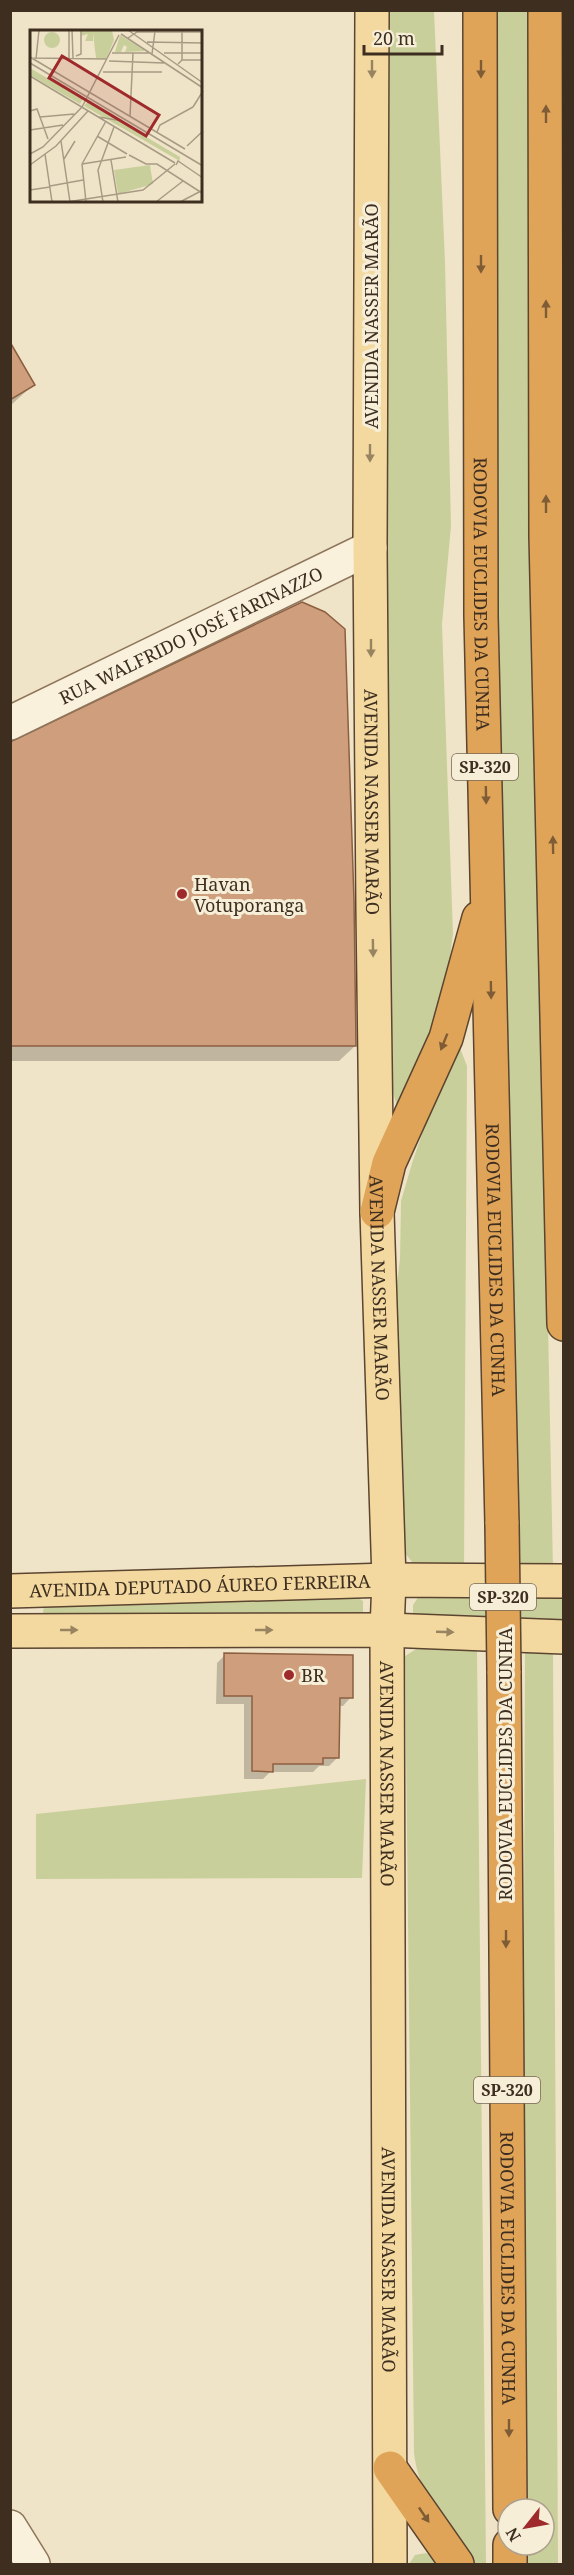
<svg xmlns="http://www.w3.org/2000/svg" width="574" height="2575" font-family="'Noto Serif',serif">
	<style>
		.green { fill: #c9cf9b }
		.shadow { fill: #0003 }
		.building { fill: #cf9f7d; stroke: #8d5f41; stroke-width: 1.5 }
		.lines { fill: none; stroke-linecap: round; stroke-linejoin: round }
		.minor-casing { stroke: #8d765c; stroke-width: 36 }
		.major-casing { stroke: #5b4430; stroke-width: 36 }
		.highway-casing { stroke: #5b4430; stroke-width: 36 }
		.minor { stroke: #faf1dc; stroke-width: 33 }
		.major { stroke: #f3d9a0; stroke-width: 33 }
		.highway { stroke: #e0a458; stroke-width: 33 }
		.highway-bridge-casing { stroke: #5b4430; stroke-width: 36; stroke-linecap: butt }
		.highway-bridge { stroke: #e0a458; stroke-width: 33 }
		.oneway { fill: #988460 }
		.oneway2 { fill: #7e5d36 }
		.poi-dot { fill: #9e2a2b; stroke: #f7eed8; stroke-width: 2 }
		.labels { text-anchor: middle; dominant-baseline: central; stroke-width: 6; stroke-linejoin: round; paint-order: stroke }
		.shield { fill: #f7eed8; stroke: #756857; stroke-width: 1.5 }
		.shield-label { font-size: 16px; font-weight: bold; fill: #3d2e20 }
		.street-label { font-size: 18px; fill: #3d2e20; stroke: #f7eed8 }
		.poi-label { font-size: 18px; fill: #3d2e20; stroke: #f7eed8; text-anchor: start }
		.inset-road { fill: none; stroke: #a89b85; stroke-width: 1.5 }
		.view { fill: #9e2a2b; fill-opacity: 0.15; stroke: #9e2a2b; stroke-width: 3 }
		.inset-edge { fill: none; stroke: #3d2e20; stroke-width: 3 }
	</style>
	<rect width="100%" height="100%" fill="#f0e4c8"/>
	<g class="green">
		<polygon points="381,11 434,11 445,262 451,526 442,624 453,934 440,1033 398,1110 392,1089 385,977"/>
		<polygon points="493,11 532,11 532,534 553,1570 520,1572 499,882"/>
		<polygon points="460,1048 467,1066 464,1569 417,1568 405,1553 393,1315 400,1259 401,1201 413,1160 451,1052"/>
		<polygon points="355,1596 363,1601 363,1615 51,1622 43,1612 44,1604"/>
		<polygon points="419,1596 563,1597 563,1622 418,1619 413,1613 413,1605"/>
		<path d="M477,1647L486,2564H465C444,2528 419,2495 414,2453L405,1656L418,1648Z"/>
		<polygon points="525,1650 553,1652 558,2564 522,2564 522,2545 544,2545 544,2509 522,2509"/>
		<polygon points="366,1779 362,1878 36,1879 36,1814"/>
		<polygon points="426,2553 436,2559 439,2564 409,2564 415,2555"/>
	</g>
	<g class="shadow">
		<polygon points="10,345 33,385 10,406"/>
		<polygon points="10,743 355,1046 339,1061 10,1061"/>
		<polygon points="225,1655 351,1697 343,1706 338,1706 337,1758 329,1766 319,1766 313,1772 270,1772 263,1779 244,1779 244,1704 216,1704 217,1663"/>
	</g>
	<g class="building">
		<polygon points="10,342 35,385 10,400"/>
		<polygon points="302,602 325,612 345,629 354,900 356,1046 10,1046 10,742"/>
		<polygon points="224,1653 353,1655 353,1698 340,1698 339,1758 323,1758 323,1764 273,1764 273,1772 252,1771 252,1696 224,1696"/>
	</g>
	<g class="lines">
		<g class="minor-casing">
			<g id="minor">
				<path id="s1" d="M10,723L370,548"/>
				<polyline points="10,2527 33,2564"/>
			</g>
		</g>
		<g class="major-casing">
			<g id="major">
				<path id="s2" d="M372,10L370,548L373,908L377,1212L389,1580L387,1630L390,2564"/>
				<path id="s3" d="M10,1591L389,1580L564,1581"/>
				<polyline points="10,1631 387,1630 564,1637"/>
			</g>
		</g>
		<g class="highway-casing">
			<g id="highway">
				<path id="s4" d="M480,10L481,616L502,1524"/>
				<polyline points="545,10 546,536 564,1324"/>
				<polyline points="377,1212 389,1163 446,1038 479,918"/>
				<path id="s5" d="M504,1671L510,2509"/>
				<polyline points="390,2468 457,2564"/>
				<polyline points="510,2545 510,2564"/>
			</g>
		</g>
		<use href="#minor" class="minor"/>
		<use href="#major" class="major"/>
		<use href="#highway" class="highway"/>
		<g class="highway-bridge-casing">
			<polyline id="highway-bridge" points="502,1524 504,1671"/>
		</g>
		<use href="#highway-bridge" class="highway-bridge"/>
	</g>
	<defs><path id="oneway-solid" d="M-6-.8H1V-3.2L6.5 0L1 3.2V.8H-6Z" transform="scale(1.5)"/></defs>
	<g class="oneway">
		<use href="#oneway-solid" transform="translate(372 69) rotate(90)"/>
		<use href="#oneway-solid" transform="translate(370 453) rotate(90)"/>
		<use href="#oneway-solid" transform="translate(371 648) rotate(90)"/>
		<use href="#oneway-solid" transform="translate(373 948) rotate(89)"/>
		<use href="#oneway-solid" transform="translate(69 1630)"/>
		<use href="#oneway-solid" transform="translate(264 1630)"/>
		<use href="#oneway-solid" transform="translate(445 1632) rotate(2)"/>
	</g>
	<g class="oneway2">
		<use href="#oneway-solid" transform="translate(481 69) rotate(90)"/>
		<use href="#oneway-solid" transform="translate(546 114) rotate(-90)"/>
		<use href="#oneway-solid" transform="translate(481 264) rotate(90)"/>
		<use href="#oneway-solid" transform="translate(546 309) rotate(-90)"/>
		<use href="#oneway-solid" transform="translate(546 504) rotate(-90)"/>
		<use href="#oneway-solid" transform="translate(486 795) rotate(89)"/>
		<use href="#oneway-solid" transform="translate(553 845) rotate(-91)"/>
		<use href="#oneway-solid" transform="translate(491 990) rotate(89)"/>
		<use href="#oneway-solid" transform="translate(444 1042) rotate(112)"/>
		<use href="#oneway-solid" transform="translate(506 1939) rotate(90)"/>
		<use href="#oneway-solid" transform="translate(509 2428) rotate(90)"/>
		<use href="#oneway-solid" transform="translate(424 2515) rotate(56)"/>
	</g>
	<g class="poi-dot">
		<circle cx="182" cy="894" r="6"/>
		<circle cx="289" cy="1675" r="6"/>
	</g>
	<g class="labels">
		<g class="shield">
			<rect x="452" y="754" width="66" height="26" rx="4.5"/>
			<rect x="470" y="1584" width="66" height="26" rx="4.5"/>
			<rect x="474" y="2077" width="66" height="26" rx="4.5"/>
		</g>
		<g class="shield-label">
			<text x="485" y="767">SP-320</text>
			<text x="503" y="1597">SP-320</text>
			<text x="507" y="2090">SP-320</text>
		</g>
		<g class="street-label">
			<text transform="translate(371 316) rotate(-90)">AVENIDA NASSER MARÃO</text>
			<text stroke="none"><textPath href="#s4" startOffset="584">RODOVIA EUCLIDES DA CUNHA</textPath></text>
			<text stroke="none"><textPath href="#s1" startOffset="201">RUA WALFRIDO JOSÉ FARINAZZO</textPath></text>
			<text stroke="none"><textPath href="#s2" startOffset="792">AVENIDA NASSER MARÃO</textPath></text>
			<text stroke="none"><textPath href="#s4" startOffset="1250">RODOVIA EUCLIDES DA CUNHA</textPath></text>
			<text stroke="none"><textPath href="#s2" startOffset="1278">AVENIDA NASSER MARÃO</textPath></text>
			<text stroke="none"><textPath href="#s3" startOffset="190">AVENIDA DEPUTADO ÁUREO FERREIRA</textPath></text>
			<text transform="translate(505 1764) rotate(-90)">RODOVIA EUCLIDES DA CUNHA</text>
			<text stroke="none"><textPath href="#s2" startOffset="1764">AVENIDA NASSER MARÃO</textPath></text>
			<text stroke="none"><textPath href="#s2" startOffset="2250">AVENIDA NASSER MARÃO</textPath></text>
			<text stroke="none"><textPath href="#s5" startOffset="597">RODOVIA EUCLIDES DA CUNHA</textPath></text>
		</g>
		<g class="poi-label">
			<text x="194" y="884">Havan<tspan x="194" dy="21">Votuporanga</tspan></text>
			<text x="301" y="1675">BR</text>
		</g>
	</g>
	<g transform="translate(30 30)">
		<rect width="172" height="172" fill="#f0e4c8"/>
		<path d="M52,0H82L84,10L76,29L66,28L63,3V11H55L58,4L51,6ZM14 10a8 8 0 1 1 16 0a8 8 0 1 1-16 0ZM90,5L114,20V21L95,22L97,17L94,15L91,22H85ZM0,38L53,69L50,74L0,45ZM57,72L150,127L149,134L148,130L54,76ZM120,135L123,154L88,164L84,140Z" fill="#c9cf9b"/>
		<path class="inset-road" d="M42,0L43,28M98,0L173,53M91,4L173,58M98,8L107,2H173M117,12L173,13M82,23H119M134,23H173M122,24L125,1M46,26L51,24V0M0,27L155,119M1,28L77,29M39,28V0M6,29L9,0M152,30H173M79,31L134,33M0,33L173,136M148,34L152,30V1M73,42H132M0,46L145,133M163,77L173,61M0,81L7,79L18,109M100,86L103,23M10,87L44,84M69,87L92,91M0,100L33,95M127,102L130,95L163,77M67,106L97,124M31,111L40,172M157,116L173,101M0,124L13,117L52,77L89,5M15,124L22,172M99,125L116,134H127L172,163M34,129L45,111M81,130L88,172M52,134L76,91M52,134L96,127M52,134L56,172M0,135L26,116L58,81M146,135L148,131L173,148M20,156L53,150M0,160L20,157M37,172L113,160L145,134M73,172L68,140L84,97M126,172L153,151M150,172L171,161"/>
		<path class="view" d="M32,26L129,85L116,106L19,48Z"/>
		<rect width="172" height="172" class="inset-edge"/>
	</g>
	<rect width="574" height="2575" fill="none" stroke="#3d2e20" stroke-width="24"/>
	<g transform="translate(526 2527) rotate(239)"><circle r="28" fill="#f7eed8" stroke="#ada18e" stroke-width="1.5"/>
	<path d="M0-4.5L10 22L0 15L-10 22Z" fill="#9e2a2b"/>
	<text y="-9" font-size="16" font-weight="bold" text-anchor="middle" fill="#3d2e20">N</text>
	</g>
	<path d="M364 45v9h78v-9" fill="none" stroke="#3d2e20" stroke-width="3"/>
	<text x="373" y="45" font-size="18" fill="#3d2e20" stroke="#f7eed8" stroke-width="4.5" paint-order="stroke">20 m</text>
</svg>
